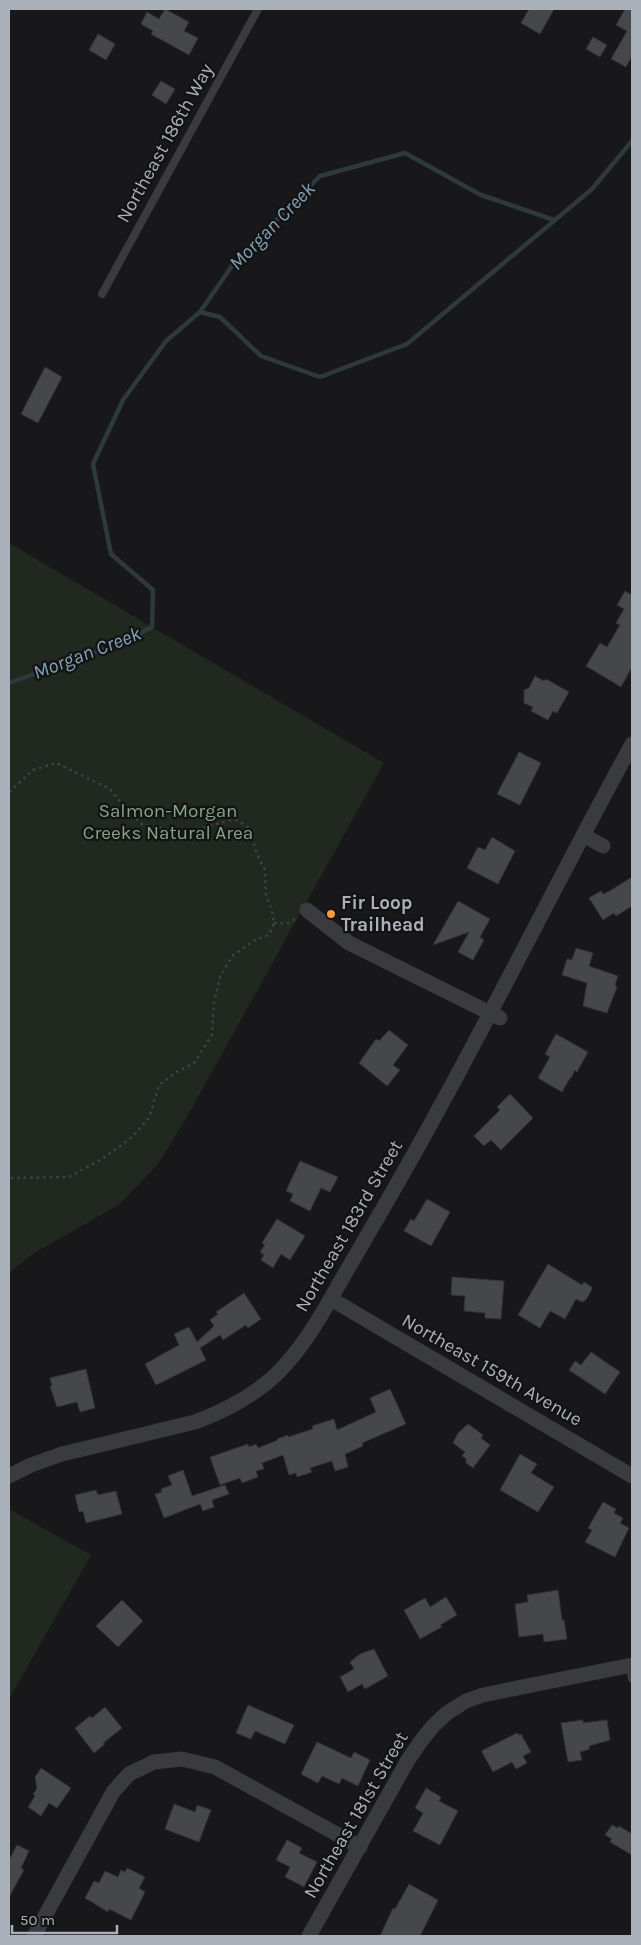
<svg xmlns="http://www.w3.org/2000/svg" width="641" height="1945" font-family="Karla,sans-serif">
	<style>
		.green { fill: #202820 }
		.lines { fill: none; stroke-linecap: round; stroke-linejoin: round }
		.stream { stroke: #2e393e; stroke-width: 4.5 }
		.building { fill: #45474a; stroke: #323336 }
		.path { stroke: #3f4246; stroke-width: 2.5; stroke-dasharray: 2.5 4; stroke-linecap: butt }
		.service { stroke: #393b3f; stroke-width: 8 }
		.minor { stroke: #393b3f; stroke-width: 15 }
		.poi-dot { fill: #f19c3a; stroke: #131315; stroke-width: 2 }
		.labels { text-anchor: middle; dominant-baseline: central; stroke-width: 4.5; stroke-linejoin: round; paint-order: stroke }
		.street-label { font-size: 19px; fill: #abb1ba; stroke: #131315 }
		.park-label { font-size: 19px; fill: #84a582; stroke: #131315 }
		.poi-label { font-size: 19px; font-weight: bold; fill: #abb1ba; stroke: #131315; text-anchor: start }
		.water-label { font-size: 20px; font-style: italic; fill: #82a3b4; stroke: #131315 }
	</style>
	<rect width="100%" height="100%" fill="#18181a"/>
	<g class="green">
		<polygon points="9,543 384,763 184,1122 158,1164 120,1204 31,1255 9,1273"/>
		<polygon points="9,1509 91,1555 9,1699"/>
	</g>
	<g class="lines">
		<g class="stream">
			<polyline points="200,312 234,263 320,176 405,153 481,195 554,220"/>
			<polyline points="9,683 121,643 152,627 153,590 111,554 93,464 123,400 166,341 200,312 220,317 261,356 320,377 407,344 592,189 632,141"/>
		</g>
	</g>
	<g class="building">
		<polygon points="165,9 189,22 184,31 198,38 189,55 151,34 153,31 141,24 147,12 159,19"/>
		<polygon points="529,9 554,9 540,34 521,23"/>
		<polygon points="625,9 632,9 632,56 626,67 611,59 627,31 616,25"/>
		<polygon points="98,34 115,44 106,60 89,50"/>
		<polygon points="593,37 607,45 600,57 586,49"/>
		<polygon points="161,81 175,89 166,104 152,95"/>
		<polygon points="45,367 62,377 38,423 21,414"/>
		<polygon points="625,591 632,595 632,667 621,687 586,666 600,643 607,647 620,625 616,623 624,609 617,605"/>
		<polygon points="535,676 544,681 546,679 569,692 557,713 553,711 548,720 531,711 533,707 524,703 524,690 529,688"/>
		<polygon points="519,752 541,763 520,805 497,794"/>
		<polygon points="492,837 515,851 498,884 467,868 478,847 485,850"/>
		<polygon points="632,877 632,906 616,916 614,913 603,920 589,898 601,891 603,894 608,892"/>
		<polygon points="458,901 490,919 480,937 484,940 473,960 458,952 469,932 433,945"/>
		<polygon points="576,948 593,953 589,966 618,976 615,985 617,987 607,1013 583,1006 587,983 562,975 567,959 572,960"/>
		<polygon points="389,1030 408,1045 393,1065 400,1070 387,1086 359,1063 376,1039 379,1041"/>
		<polygon points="556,1034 588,1052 577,1072 575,1070 571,1078 570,1078 562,1092 538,1078 550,1057 545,1054"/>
		<polygon points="510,1094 533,1118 501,1150 491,1140 484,1146 474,1136 500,1110 497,1107"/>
		<polygon points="300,1161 338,1177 330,1192 321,1188 310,1211 290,1201 293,1194 286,1191"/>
		<polygon points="427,1199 450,1212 431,1246 404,1231 411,1219 414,1221"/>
		<polygon points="277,1219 305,1236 290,1260 281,1254 273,1268 261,1260 264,1255 260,1252 265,1245 262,1243"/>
		<polygon points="548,1264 582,1285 584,1282 592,1287 591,1291 586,1300 582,1302 576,1299 565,1319 550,1311 540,1328 518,1315"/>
		<polygon points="452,1277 504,1281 501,1319 485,1318 485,1313 464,1311 465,1296 451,1295"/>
		<polygon points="244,1293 261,1319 248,1328 246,1325 223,1340 220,1335 200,1348 206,1360 156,1385 145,1364 179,1345 174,1334 189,1327 197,1342 214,1326 210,1320 218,1314 216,1312"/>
		<polygon points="591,1352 620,1372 605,1394 569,1370 575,1361 581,1365"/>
		<polygon points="86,1369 95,1408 80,1412 77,1402 57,1407 50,1386 52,1386 50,1378"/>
		<polygon points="390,1389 406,1424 362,1443 363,1446 345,1454 348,1467 335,1471 332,1461 310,1468 312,1472 297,1477 296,1473 289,1475 283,1455 262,1463 264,1469 256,1471 258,1477 242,1483 240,1478 220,1485 210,1457 248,1444 249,1447 256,1444 258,1448 278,1440 277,1439 288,1435 288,1437 313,1429 312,1426 334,1419 337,1430 376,1412 370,1398"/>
		<polygon points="468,1424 483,1435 481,1438 490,1445 473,1468 466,1463 466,1459 462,1456 465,1452 453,1443 458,1433"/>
		<polygon points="520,1454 537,1464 531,1473 554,1487 538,1512 500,1490"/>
		<polygon points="183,1470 192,1496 225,1485 229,1494 212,1500 214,1507 203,1511 200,1504 164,1518 155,1494 162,1492 161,1489 172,1485 168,1476"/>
		<polygon points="96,1490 98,1495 116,1491 122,1514 86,1523 83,1511 79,1512 75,1495"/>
		<polygon points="603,1502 616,1509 614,1513 623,1518 620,1523 629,1528 615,1557 585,1542 592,1530 588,1528"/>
		<polygon points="558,1590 562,1620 564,1620 567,1639 544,1642 543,1634 519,1637 515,1604 528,1602 527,1595"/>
		<polygon points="446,1597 457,1615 440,1625 442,1627 420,1639 404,1610 425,1598 430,1607"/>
		<polygon points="122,1600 143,1621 118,1647 96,1626"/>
		<polygon points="374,1649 388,1676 365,1689 362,1684 348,1692 340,1677 354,1669 350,1662 360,1654"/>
		<polygon points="248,1705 294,1725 285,1744 255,1731 251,1739 236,1733"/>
		<polygon points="105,1707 122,1728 103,1743 105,1744 94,1753 75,1728 90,1716 92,1718"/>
		<polygon points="583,1720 583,1723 607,1720 610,1740 589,1746 590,1749 580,1752 582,1760 568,1762 561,1723"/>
		<polygon points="517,1733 519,1735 521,1734 531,1752 523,1756 527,1763 516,1769 512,1762 493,1772 482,1752 483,1750"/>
		<polygon points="317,1742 351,1758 354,1752 370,1760 358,1786 342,1778 339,1784 322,1776 318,1783 301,1774"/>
		<polygon points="41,1768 71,1788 57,1808 49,1803 41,1816 28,1807 35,1796 33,1794 37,1789 35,1777"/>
		<polygon points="426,1788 441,1797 439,1801 458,1811 440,1845 413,1831 423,1813 415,1808"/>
		<polygon points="174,1804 195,1812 197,1805 211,1810 199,1842 165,1829"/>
		<polygon points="612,1825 618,1828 619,1826 632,1834 632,1855 610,1842 612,1839 605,1835"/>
		<polygon points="287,1840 302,1848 299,1853 317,1862 304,1887 285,1877 290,1867 276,1860"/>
		<polygon points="17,1845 29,1851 21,1868 24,1870 9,1897 9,1860"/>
		<polygon points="127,1868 145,1877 139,1888 145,1892 131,1920 109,1909 108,1912 85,1898 94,1881 99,1883 105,1871 118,1877 121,1870 125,1872"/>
		<polygon points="409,1884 438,1900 420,1936 380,1936 393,1908 395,1909"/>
	</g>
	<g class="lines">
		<g class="path">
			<polyline points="9,792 33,770 56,763 110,789 125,808 142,824 185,833 231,820 237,820 249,828 257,854 265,870 266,897 272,910 274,923 269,935 255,940 232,956 220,977 214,1003 212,1035 194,1063 175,1073 159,1085 149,1118 131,1138 102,1159 69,1177 9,1178"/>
			<polyline points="274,923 289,923 296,918"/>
		</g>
		<g class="service">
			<polyline points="102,294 258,9"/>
			<polyline points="630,1665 632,1679"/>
		</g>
		<g class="minor">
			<polyline points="583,835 603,846"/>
			<polyline points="307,910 349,943 500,1018"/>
			<polyline points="331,1299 632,1476"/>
			<path d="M9,1476L31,1465L62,1454L195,1422C230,1409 263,1391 287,1363C308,1339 324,1311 339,1284C356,1255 372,1227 389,1198C475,1049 550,894 632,744"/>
			<polyline points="34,1936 113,1792 129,1774 154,1762 182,1759 215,1767 360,1847"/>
			<polyline points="309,1936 408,1760 421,1741 433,1726 447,1713 466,1701 483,1695 632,1665"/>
		</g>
	</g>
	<circle class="poi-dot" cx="331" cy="914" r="5"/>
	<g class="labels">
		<g class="street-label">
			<text transform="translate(165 143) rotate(-61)">Northeast 186th Way</text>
			<text transform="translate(349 1226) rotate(-60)">Northeast 183rd Street</text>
			<text transform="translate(492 1370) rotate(30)">Northeast 159th Avenue</text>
			<text transform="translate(356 1815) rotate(-60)">Northeast 181st Street</text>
		</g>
		<g class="park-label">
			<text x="168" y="811">Salmon-Morgan<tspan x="168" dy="22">Creeks Natural Area</tspan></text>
		</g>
		<g class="poi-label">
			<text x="341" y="903">Fir Loop<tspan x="341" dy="22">Trailhead</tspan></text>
		</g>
		<g class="water-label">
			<text transform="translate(272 226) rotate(-46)">Morgan Creek</text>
			<text transform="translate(87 653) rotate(-21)">Morgan Creek</text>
		</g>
	</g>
	<rect width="641" height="1945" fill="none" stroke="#abb1ba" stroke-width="20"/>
	<path d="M12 1925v8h105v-8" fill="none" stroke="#abb1ba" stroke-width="2.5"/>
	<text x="20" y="1925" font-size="15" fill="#abb1ba" stroke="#131315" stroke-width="4" paint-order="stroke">50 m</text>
</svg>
